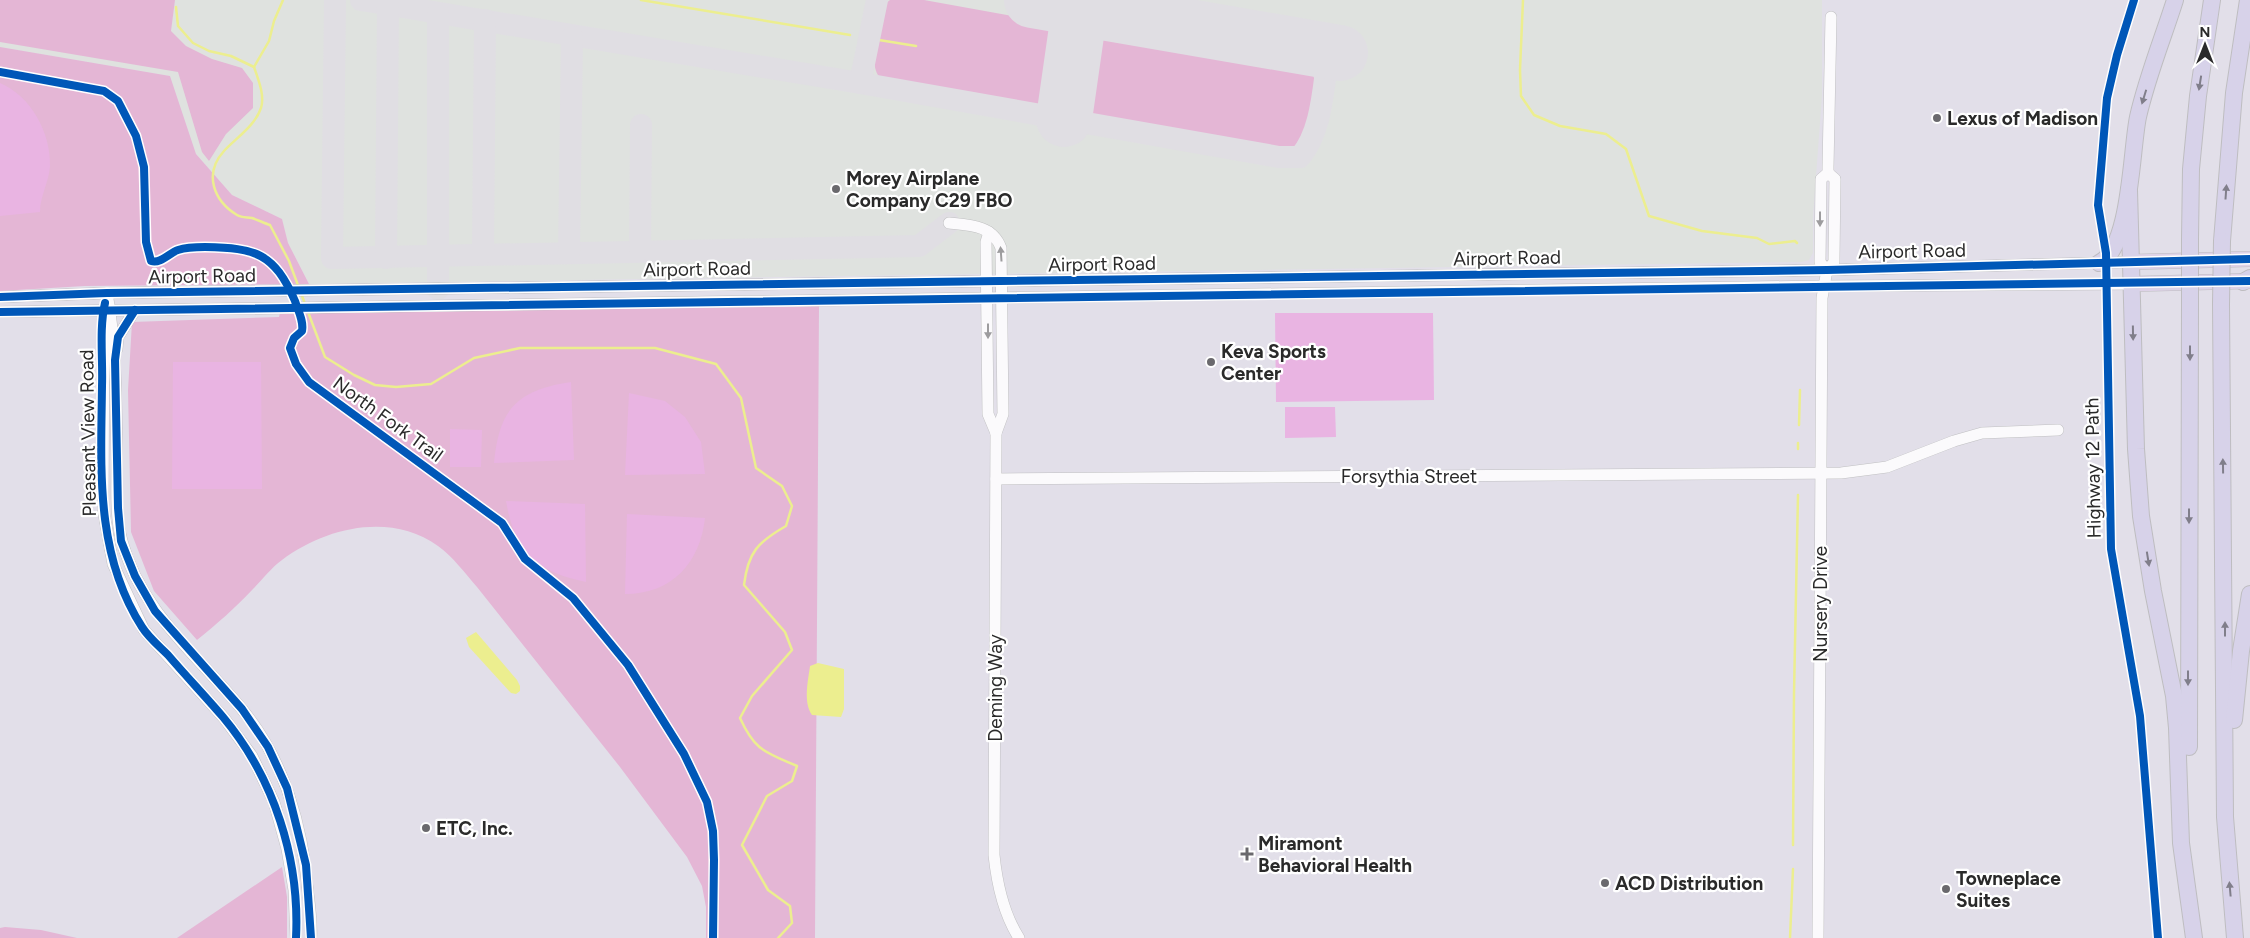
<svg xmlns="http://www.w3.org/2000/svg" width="2250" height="938" font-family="Figtree,sans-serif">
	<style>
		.airport { fill: #dfe2df }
		.green { fill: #e4b6d5 }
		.pitch { fill: #e9b4e2 }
		.water { fill: #ecee8f }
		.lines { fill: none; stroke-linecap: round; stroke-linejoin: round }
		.stream { stroke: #ecee8f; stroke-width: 2.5 }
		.taxiway { stroke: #e0dee3; stroke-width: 22 }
		.runway { stroke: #e0dee3; stroke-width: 56 }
		.minor-casing { stroke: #c0c0c2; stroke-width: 12 }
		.major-casing { stroke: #bebdc0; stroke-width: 16 }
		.highway-casing { stroke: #bebdc0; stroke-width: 18 }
		.minor { stroke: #fbfafc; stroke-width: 11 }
		.major { stroke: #ddd2e7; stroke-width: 15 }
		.highway { stroke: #d7d2e9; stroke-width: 16 }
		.highway-bridge-casing { stroke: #bebdc0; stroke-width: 18; stroke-linecap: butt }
		.highway-bridge { stroke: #d7d2e9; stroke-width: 16 }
		.cycleway-casing { stroke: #fff; stroke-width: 11 }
		.cycleway { stroke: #0057b8; stroke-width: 8 }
		.oneway { fill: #807e8a }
		.oneway2 { fill: #9d9c9e }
		.poi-dot { fill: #6a696d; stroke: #fff; stroke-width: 2 }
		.labels { text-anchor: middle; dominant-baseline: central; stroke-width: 4.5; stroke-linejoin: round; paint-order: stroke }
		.poi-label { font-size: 19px; font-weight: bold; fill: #2a2a2a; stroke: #fff; text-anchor: start }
		.street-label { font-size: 19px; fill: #2a2a2a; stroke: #fff }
	</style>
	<rect width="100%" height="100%" fill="#e2dfe9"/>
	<polygon class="airport" points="0,0 1822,0 1822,96 1813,216 1813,253 1809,260 1802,262 309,284 288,243 282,219 232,195 196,154 170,76 0,47"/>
	<g class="green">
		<polygon points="0,0 175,0 171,31 186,46 212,59 242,68 253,83 253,108 226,134 209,161 202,152 178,72 0,42"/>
		<path d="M890,0H924L1057,24L1044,108L893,83C890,82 885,81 882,79C866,68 879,29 882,12L885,4Z"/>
		<polygon points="1102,30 1305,67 1313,73 1315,84 1306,136 1297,147 1282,150 1091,117"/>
		<polygon points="0,47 170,76 196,154 232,195 282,219 288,243 309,284 85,286 0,291"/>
		<path d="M819,306L815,938H706V907L702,886L687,857L620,767L477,587C465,573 453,557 438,546C391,512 326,527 282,560C271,568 262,580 253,589C235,608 217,624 197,640L154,591L131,532L128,390L132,322L279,317L280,313Z"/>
		<polygon points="282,867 287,897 287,938 177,938"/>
		<polygon points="5,927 41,930 77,938 0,938 0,928"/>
	</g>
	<g class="pitch">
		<path d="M0,83C31,96 51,133 50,166C49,182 40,196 40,212L0,216Z"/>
		<polygon points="1275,313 1433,313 1434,400 1276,402"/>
		<polygon points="173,362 261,362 262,489 172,489"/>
		<path d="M571,382L574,460L494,463C499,409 517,390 571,382Z"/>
		<polygon points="629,393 665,401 685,417 701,442 705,474 625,475"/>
		<polygon points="1285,407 1335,407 1336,437 1285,438"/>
		<polygon points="450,429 482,430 481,467 450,467"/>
		<path d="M506,501L585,504L586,582C536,572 515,553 506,501Z"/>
		<path d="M627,514L705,518C700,563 672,594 625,594Z"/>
	</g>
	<g class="water">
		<polygon points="476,632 517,680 520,686 520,691 516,694 511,693 469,647 466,638"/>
		<path d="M818,663L844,669V709L841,717L812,715C803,702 808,681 810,666Z"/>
	</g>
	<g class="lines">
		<g class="stream">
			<polyline points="641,0 850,35"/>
			<polyline points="1523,0 1520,70 1521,96 1534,115 1560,126 1606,134 1626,149 1649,216 1702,231 1757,238 1769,244 1795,241 1797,243"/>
			<path d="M176,7L178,26L193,43L209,51L231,56L254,67C258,79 265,95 261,108C255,126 236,138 224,151C203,174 214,201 237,215C242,218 247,217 252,218C258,220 264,223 270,225L289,261L299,288"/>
			<polyline points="879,40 916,46"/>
			<polyline points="254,67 269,41 274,21 283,0"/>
			<polyline points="301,293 305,304"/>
			<path d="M308,312L325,357L354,375L375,385L396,387L431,384L474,358L520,348H655L716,364L741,398L756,468L782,486L792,506L786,526C758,542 748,552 744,585L785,632L792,650L752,696L740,718C755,751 765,752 797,766L792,781L767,796L742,845L768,890L790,906L792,923L778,938"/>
			<polyline points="1799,425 1800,390"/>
			<polyline points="1798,443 1798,449"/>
			<polyline points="1793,845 1794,693 1798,495"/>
			<polyline points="1790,938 1793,869"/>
		</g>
		<g class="taxiway">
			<polyline points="335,0 332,258 919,246 949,223"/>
			<path d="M361,0L860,83L1279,157H1300C1323,130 1323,85 1329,51"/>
			<polyline points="438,13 438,289"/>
			<polyline points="860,83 877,0"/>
			<polyline points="640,250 641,125"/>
			<polyline points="483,253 485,20"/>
			<polyline points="569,253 572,37"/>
			<polyline points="386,258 388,4"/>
		</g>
		<g class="runway">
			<polyline points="1032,0 1340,53"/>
			<polyline points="1064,119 1081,0"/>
		</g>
		<g class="minor-casing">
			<g id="minor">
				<path d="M949,223C969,225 993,225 1001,248L1003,414L996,433L994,855C997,884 1003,913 1019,938"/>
				<polyline points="989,232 986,242 988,414 996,433"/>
				<polyline points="1827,270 1820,262 1821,179 1828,173 1828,167 1831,17"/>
				<path d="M107,293C117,349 116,406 117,462C117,488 115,516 122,541C140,610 197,655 241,708C284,759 303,827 308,893C310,908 312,923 311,938"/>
				<polyline points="0,297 107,293 1827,270 2129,262"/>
				<polyline points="104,309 103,509 113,564 144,630 224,718 252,756 274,802 287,849 294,890 296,938"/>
				<polyline points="0,312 1823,286 2131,284"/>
				<polyline points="117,349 118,337 135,310"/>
				<polyline points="996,479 1841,473 1887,467 1954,441 1982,433 2058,430"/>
				<polyline points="1818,938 1822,298 1827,270 1834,262 1834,258 1835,179 1828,173"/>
			</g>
		</g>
		<g class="major-casing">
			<g id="major">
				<polyline points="2129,262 2250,259"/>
				<polyline points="2131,284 2250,281"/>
			</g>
		</g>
		<g class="highway-casing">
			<g id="highway">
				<polyline points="2129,190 2136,449 2141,516 2153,591 2174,696 2177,728 2181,843 2194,938"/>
				<polyline points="2190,239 2191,169 2198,96 2212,0"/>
				<polyline points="2222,241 2234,93 2248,0"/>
				<path d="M2099,263C2131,249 2131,150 2138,117C2147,77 2163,38 2175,0"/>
				<polyline points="2243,282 2250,278"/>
				<polyline points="2221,304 2225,817 2235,938"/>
				<polyline points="2234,720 2241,651 2250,594"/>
				<polyline points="2189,747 2190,304"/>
			</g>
		</g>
		<use href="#minor" class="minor"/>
		<use href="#major" class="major"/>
		<use href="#highway" class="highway"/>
		<g class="highway-bridge-casing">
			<g id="highway-bridge">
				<polyline points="2190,239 2190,304"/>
				<polyline points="2221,304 2222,241"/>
			</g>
		</g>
		<use href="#highway-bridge" class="highway-bridge"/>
		<g class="cycleway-casing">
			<g id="cycleway">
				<polyline points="2134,0 2117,55 2107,98 2098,205 2106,253 2111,549 2140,716 2158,938"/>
				<path d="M0,72L104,91L118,101L136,136L144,167L146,242L151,261C161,264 169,253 178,250C187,247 196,247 205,247C256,248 274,253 295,301C298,311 304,321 302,331L294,338L290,348L296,364L309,382L502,523L525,559L573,598L628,665L684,754L707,802L713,831L714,860L713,938"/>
				<polyline points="0,297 107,293 1827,270 2250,259"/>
				<path d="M105,303C99,329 103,359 102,386C101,469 95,554 142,627C149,638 159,646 168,655C186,676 205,696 223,717C274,778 300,859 296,938"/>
				<polyline points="135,310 118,337 115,360 118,508 121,541 135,576 155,611 242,709 268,747 287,788 306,865 311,938"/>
				<polyline points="0,312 2250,281"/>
			</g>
		</g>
		<use href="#cycleway" class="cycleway"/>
	</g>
	<defs><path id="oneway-solid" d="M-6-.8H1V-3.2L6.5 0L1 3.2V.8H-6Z" transform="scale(1.25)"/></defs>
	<g class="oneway">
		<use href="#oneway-solid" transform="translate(2200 83) rotate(99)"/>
		<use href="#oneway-solid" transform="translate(2144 97) rotate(107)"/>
		<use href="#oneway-solid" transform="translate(2226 192) rotate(-86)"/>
		<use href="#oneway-solid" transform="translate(2133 333) rotate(89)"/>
		<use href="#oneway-solid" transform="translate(2190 353) rotate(90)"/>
		<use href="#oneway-solid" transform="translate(2223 466) rotate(-91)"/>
		<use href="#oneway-solid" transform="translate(2189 516) rotate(90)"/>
		<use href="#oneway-solid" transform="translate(2148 559) rotate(81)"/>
		<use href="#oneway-solid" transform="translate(2225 629) rotate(-90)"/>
		<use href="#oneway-solid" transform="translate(2188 678) rotate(90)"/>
		<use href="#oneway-solid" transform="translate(2230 889) rotate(-95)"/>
	</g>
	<g class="oneway2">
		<use href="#oneway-solid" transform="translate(1820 219) rotate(90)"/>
		<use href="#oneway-solid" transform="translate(1001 254) rotate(-94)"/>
		<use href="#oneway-solid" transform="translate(988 331) rotate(90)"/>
	</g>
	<g class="poi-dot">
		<circle cx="1937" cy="118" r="5"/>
		<circle cx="836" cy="189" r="5"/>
		<circle cx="1211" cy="362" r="5"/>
		<circle cx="426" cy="828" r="5"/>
		<path d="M1244.5 846.5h5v5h5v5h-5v5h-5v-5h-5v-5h5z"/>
		<circle cx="1605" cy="883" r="5"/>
		<circle cx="1946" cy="889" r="5"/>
	</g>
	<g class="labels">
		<g class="poi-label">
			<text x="1947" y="118">Lexus of Madison</text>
			<text x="846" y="178">Morey Airplane<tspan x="846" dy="22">Company C29 FBO</tspan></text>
			<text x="1221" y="351">Keva Sports<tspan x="1221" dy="22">Center</tspan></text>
			<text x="436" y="828">ETC, Inc.</text>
			<text x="1258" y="843">Miramont<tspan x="1258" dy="22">Behavioral Health</tspan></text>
			<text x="1956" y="878">Towneplace<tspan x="1956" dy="22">Suites</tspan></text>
			<text x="1615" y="883">ACD Distribution</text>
		</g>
		<g class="street-label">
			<text transform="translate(1912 251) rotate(-1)">Airport Road</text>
			<text transform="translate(1507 258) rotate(-1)">Airport Road</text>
			<text transform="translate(1102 264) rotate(-1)">Airport Road</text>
			<text transform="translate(697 269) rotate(-1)">Airport Road</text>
			<text transform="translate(202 276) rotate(-1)">Airport Road</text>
			<text transform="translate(388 419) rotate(36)">North Fork Trail</text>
			<text transform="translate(88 433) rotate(-91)">Pleasant View Road</text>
			<text transform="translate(2093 468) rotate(-91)">Highway 12 Path</text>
			<text x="1409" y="476">Forsythia Street</text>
			<text transform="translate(1820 604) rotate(-90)">Nursery Drive</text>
			<text transform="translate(995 688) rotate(-90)">Deming Way</text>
		</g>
	</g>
	<g transform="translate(2205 45)" stroke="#ffffff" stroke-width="4" paint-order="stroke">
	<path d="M0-4L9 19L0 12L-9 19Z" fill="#2a2a2a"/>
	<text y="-8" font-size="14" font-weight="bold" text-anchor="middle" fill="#2a2a2a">N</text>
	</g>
</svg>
